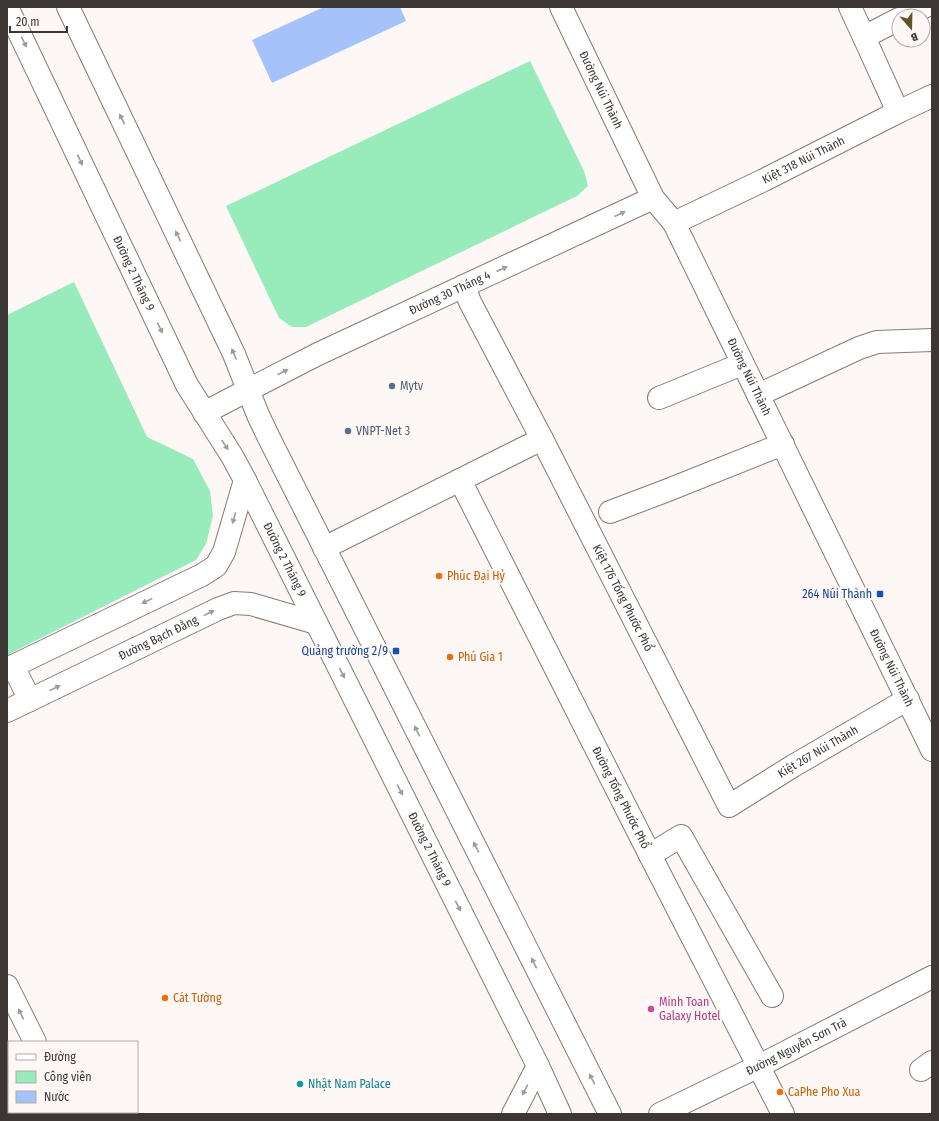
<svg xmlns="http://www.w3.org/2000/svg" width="939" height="1121" font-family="'Fira Sans Condensed',sans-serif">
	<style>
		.green { fill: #98ebba }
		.water { fill: #a5c2fa }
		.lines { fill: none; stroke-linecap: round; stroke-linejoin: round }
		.minor-casing { stroke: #867a75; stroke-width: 24 }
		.tertiary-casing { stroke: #867a75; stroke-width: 24 }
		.secondary-casing { stroke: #867a75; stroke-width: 24 }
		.primary-casing { stroke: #867a75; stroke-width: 24 }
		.minor { stroke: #fff; stroke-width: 22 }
		.tertiary { stroke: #fff; stroke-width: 22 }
		.secondary { stroke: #fff; stroke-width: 22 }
		.primary { stroke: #fff; stroke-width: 22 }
		.oneway { fill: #9e9b9a }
		.service-dot { fill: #5c6f8a; stroke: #fdf8f5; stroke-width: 1.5 }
		.food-dot { fill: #e8710a; stroke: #fdf8f5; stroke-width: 1.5 }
		.transit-dot { fill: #1a4fb4; stroke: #fdf8f5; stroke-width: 1.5 }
		.hotel-dot { fill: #d1479c; stroke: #fdf8f5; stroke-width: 1.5 }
		.culture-dot { fill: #0f9aa8; stroke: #fdf8f5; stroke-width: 1.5 }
		.labels { text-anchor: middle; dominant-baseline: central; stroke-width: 4; stroke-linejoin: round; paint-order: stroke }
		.street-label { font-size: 12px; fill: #3c3734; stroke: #fdf8f5 }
		.service-label { font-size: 12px; fill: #4e5e75; stroke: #fdf8f5; text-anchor: start }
		.food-label { font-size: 12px; fill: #c56008; stroke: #fdf8f5; text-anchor: start }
		.transit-label { font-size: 12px; fill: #164399; stroke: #fdf8f5; text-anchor: end }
		.hotel-label { font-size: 12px; fill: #b23c85; stroke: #fdf8f5; text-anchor: start }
		.culture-label { font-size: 12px; fill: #0d838f; stroke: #fdf8f5; text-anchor: start }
	</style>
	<rect width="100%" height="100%" fill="#fdf8f5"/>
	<g class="green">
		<polygon points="530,61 584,171 588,186 577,196 306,327 292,327 279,318 226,206"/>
		<polygon points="74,282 147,437 193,459 210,491 213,516 206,544 196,560 7,655 7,315"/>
	</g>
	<polygon class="water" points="324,7 400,7 406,21 272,83 252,40"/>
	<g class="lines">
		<g class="minor-casing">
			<g id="minor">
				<polyline points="850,7 864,37 898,112"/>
				<polyline points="906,16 924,7"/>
				<polyline points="864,37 899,19"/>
				<path id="s1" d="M674,223L764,180L898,112L932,96"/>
				<path id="s2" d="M464,286L470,302L542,439L729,806L793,766L908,699"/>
				<polyline points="758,395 859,348 877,342 932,340"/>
				<polyline points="659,398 742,364"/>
				<path id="s3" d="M460,480L650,855L783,1114"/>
				<polyline points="610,512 668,490 783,444"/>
				<polyline points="324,548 542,439"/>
				<polyline points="650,855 681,836 772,996"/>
				<polyline points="921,1070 932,1062"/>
				<path id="s4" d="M660,1114L759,1066L932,977"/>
			</g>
		</g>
		<g class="tertiary-casing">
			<g id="tertiary">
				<path id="s5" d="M248,390L318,354L653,198"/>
				<polyline points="13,666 30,700"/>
				<polyline points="7,669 202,575 216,566 224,552 245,480"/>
				<path id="s6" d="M7,711L218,609L234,603L251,604L316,623"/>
			</g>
		</g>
		<g class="secondary-casing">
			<g id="secondary">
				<path id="s7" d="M561,7L653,198L674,223L932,750"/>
				<polyline points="7,986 35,1042"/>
				<polyline points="7,1072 9,1076"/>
				<polyline points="27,1112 28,1114"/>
				<polyline points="70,1112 70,1114"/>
			</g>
		</g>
		<g class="primary-casing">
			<g id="primary">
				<path id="s8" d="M7,7L187,385L232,456L245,480L538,1066L560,1114"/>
				<polyline points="68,7 234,354 258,415 269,438 610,1114"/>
				<polyline points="204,413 248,390"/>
				<polyline points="513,1114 538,1066"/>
			</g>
		</g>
		<use href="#minor" class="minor"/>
		<use href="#tertiary" class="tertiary"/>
		<use href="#secondary" class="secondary"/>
		<use href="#primary" class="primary"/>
	</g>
	<defs><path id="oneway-solid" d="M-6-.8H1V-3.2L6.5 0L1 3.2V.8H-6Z"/></defs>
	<g class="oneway">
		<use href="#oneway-solid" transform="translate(24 42) rotate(64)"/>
		<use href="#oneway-solid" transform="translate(122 119) rotate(-116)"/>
		<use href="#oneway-solid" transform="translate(80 160) rotate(65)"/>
		<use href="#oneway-solid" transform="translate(620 214) rotate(-25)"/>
		<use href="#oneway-solid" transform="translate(178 236) rotate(-116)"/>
		<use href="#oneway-solid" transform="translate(502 269) rotate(-25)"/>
		<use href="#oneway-solid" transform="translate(160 328) rotate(64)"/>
		<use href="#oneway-solid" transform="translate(234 354) rotate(-114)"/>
		<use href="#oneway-solid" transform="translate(283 372) rotate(-27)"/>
		<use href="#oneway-solid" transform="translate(225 445) rotate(57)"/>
		<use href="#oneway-solid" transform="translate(234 518) rotate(106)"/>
		<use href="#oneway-solid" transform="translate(147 601) rotate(154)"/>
		<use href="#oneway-solid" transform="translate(209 613) rotate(-26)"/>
		<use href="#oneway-solid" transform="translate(342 673) rotate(63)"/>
		<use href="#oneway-solid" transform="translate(55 688) rotate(-26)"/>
		<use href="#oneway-solid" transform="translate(417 731) rotate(-117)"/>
		<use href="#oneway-solid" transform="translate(400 790) rotate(63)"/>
		<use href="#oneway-solid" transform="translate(476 847) rotate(-117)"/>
		<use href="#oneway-solid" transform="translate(458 906) rotate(63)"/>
		<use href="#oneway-solid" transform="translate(534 963) rotate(-116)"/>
		<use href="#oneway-solid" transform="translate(21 1014) rotate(-116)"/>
		<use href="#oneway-solid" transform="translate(592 1079) rotate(-117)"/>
		<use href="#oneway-solid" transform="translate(525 1090) rotate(118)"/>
	</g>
	<g class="service-dot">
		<circle cx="392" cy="386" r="4"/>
		<circle cx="348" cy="431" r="4"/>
	</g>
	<g class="food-dot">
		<circle cx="439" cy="576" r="4"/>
		<circle cx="450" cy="657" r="4"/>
		<circle cx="165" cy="998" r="4"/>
		<circle cx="780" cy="1092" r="4"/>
	</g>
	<g class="transit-dot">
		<rect x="876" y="590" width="8" height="8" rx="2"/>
		<rect x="392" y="647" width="8" height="8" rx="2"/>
	</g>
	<circle class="hotel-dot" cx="651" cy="1009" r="4"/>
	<circle class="culture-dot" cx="300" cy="1084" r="4"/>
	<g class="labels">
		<g class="street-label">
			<text stroke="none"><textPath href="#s7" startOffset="92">Đường Núi Thành</textPath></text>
			<text stroke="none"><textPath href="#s1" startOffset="144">Kiệt 318 Núi Thành</textPath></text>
			<text stroke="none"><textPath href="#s8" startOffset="295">Đường 2 Tháng 9</textPath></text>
			<text stroke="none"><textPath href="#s5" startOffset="224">Đường 30 Tháng 4</textPath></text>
			<text stroke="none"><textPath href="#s7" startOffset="416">Đường Núi Thành</textPath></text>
			<text stroke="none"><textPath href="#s8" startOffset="619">Đường 2 Tháng 9</textPath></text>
			<text stroke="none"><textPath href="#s2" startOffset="350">Kiệt 176 Tống Phước Phổ</textPath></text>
			<text stroke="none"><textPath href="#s6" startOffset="168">Đường Bạch Đằng</textPath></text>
			<text stroke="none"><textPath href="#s7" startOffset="740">Đường Núi Thành</textPath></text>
			<text stroke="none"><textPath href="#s2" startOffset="688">Kiệt 267 Núi Thành</textPath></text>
			<text stroke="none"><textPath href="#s3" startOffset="356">Đường Tống Phước Phổ</textPath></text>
			<text stroke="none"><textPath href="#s8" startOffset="943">Đường 2 Tháng 9</textPath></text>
			<text stroke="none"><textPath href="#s4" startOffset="152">Đường Nguyễn Sơn Trà</textPath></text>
		</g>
		<g class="service-label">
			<text x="400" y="386">Mytv</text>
			<text x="356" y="431">VNPT-Net 3</text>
		</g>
		<g class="food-label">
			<text x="447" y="576">Phúc Đại Hỷ</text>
			<text x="458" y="657">Phú Gia 1</text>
			<text x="173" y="998">Cát Tường</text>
			<text x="788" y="1092">CaPhe Pho Xua</text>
		</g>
		<g class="transit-label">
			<text x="872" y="594">264 Núi Thành</text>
			<text x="388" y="651">Quảng trường 2/9</text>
		</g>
		<g class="hotel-label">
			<text x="659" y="1002">Minh Toan<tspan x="659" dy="14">Galaxy Hotel</tspan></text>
		</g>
		<g class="culture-label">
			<text x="308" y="1084">Nhật Nam Palace</text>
		</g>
	</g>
	<rect width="939" height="1121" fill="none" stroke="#3c3734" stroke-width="16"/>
	<rect x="8" y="1041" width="130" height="72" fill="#fdf8f5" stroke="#b0aba8"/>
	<rect x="16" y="1054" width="20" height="6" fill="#ffffff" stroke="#b0aba8"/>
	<text x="44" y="1061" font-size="12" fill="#3c3734">Đường</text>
	<rect x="16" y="1071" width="20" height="12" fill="#98ebba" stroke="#b0aba8"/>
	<text x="44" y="1081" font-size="12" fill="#3c3734">Công viên</text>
	<rect x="16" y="1091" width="20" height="12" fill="#a5c2fa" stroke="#b0aba8"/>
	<text x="44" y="1101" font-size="12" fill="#3c3734">Nước</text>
	<g transform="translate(911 28) rotate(160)"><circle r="19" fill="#fdf8f5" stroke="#b0aba8"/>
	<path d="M0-3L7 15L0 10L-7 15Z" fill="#605522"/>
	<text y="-6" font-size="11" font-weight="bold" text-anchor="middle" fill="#3c3734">B</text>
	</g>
	<path d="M10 26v6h57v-6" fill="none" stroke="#3c3734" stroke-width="2"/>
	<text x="16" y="26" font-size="12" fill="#3c3734" stroke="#fdf8f5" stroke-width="3" paint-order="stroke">20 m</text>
</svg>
